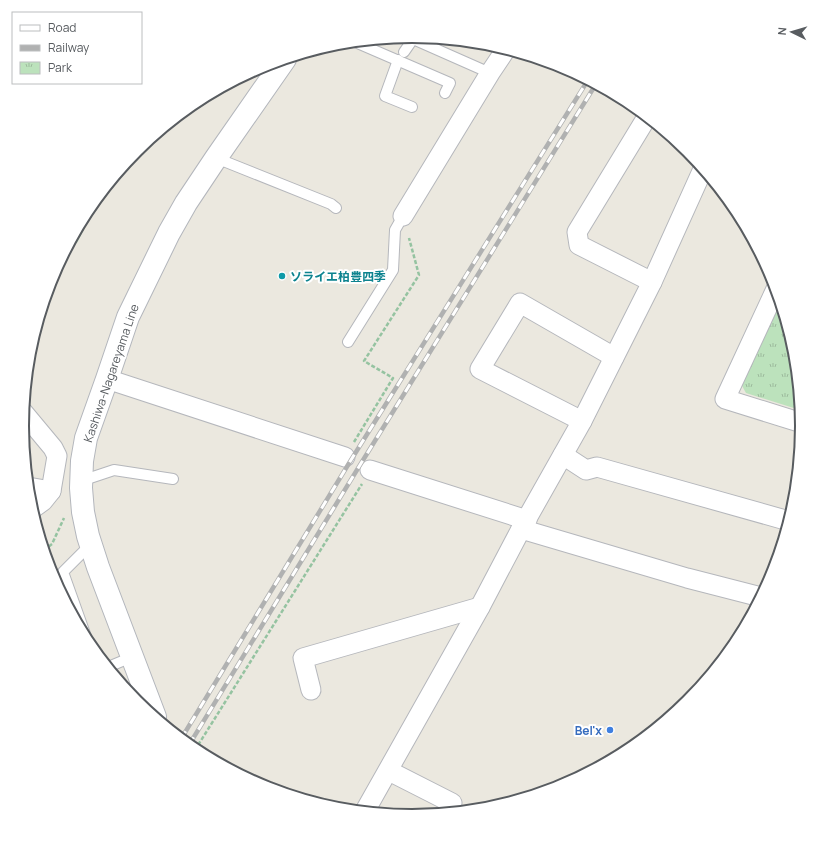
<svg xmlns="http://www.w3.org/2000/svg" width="824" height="852" font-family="Manrope,'Noto Sans JP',sans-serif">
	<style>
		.cemetery { fill: url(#cemetery-stones) }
		.park { fill: url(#park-tufts) }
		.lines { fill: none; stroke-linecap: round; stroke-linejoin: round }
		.service-casing { stroke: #b5b7bc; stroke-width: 12 }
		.minor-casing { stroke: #b5b7bc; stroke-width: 21 }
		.secondary-casing { stroke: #b3b6bc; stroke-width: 24 }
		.path { stroke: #95c3a1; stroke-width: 2.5; stroke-dasharray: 4 2; stroke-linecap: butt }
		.service { stroke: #fff; stroke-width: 10 }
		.minor { stroke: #fff; stroke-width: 19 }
		.secondary { stroke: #fff; stroke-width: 22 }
		.rail-casing { stroke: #b0b1b1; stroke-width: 4.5 }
		.rail { stroke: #fff; stroke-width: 3; stroke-dasharray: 9; stroke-linecap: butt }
		.culture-dot { fill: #0f9aa8; stroke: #fff; stroke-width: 1.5 }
		.shop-dot { fill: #3f7fe0; stroke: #fff; stroke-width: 1.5 }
		.labels { text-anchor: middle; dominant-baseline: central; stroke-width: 4; stroke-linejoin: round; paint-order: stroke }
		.culture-label { font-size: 12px; font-weight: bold; fill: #0d838f; stroke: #fff; text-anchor: start }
		.street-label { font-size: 12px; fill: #585c60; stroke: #fff }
		.shop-label { font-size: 12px; font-weight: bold; fill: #366cbe; stroke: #fff; text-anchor: end }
		.rim { fill: none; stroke: #585c60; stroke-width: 2 }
	</style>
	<defs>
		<pattern id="cemetery-stones" width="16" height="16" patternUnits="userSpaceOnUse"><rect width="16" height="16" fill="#bce2bc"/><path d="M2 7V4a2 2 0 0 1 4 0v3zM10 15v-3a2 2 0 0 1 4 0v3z" fill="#9cba9c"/></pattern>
		<pattern id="park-tufts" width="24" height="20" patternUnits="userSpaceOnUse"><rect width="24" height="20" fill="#bce2bc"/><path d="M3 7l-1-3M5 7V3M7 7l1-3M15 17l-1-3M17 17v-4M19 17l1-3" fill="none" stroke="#9cba9c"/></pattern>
	</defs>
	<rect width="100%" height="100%" fill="#ebe8df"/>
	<polygon class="cemetery" points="107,185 77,243 71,240 88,209"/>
	<polygon class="park" points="779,305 781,305 795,350 800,410 746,393 741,384"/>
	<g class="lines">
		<g class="service-casing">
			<g id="service">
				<polyline points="355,42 450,83 445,93"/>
				<polyline points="404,52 413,39 490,73"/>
				<polyline points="398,60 385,96 412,107"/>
				<polyline points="216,158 331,204 336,208"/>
				<polyline points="348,342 393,270 395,230 403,216"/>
				<polyline points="81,481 114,470 173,479"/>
				<polyline points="89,645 63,572 91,544"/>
				<polyline points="108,667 132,657"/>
			</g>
		</g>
		<g class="minor-casing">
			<g id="minor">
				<polyline points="647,117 577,232 579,245 652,282"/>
				<polyline points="403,216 490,73 506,49"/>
				<polyline points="776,289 725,399 802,423"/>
				<polyline points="107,379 345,457"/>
				<polyline points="23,412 53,448 57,456 51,491 43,501 32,509"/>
				<polyline points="582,421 480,369 520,303 614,357"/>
				<polyline points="563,455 586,470 597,467 789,521"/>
				<polyline points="370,470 527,520"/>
				<polyline points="28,487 51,491"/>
				<polyline points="521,529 687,578 761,597"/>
				<polyline points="311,690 303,658 480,607"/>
				<polyline points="389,771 452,803"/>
				<polyline points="365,811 480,607 521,529 582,421 652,282 703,169"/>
			</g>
		</g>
		<g class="secondary-casing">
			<polyline id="secondary" points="155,717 98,567 88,536 83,512 81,488 82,461 86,438 107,379 128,317 169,233 186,203 216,158 285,59"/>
		</g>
		<g class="path">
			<polyline points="354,442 393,378 364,361 419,275 409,238"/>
			<polyline points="44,550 52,544 64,518"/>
			<polyline points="195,750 362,484"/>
		</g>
		<use href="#service" class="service"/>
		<use href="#minor" class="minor"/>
		<use href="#secondary" class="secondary"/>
		<g class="rail-casing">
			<g id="rail">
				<polyline points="181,739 351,460 588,80"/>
				<polyline points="189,745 360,465 596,84"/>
			</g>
		</g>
		<use href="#rail" class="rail"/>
	</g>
	<circle class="culture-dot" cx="282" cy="276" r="4"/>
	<circle class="shop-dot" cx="610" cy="730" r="4"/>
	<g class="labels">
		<g class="culture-label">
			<text x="290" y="276">ソライエ柏豊四季</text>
		</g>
		<g class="street-label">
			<text transform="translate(111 373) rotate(-71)">Kashiwa-Nagareyama Line</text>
		</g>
		<g class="shop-label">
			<text x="602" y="730">Bel'x</text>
		</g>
	</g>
	<path d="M0 0H824V852H0ZM29 426a383 383 0 1 1 766 0a383 383 0 1 1-766 0Z" fill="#fff" fill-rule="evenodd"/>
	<path class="rim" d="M29 426a383 383 0 1 1 766 0a383 383 0 1 1-766 0Z"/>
	<rect x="12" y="12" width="130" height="72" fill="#ffffff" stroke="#bcbebf"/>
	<rect x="20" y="25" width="20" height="6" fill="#ffffff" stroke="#bcbebf"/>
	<text x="48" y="32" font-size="12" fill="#585c60">Road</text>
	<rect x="20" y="45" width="20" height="6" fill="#b0b1b1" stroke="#bcbebf"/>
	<text x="48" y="52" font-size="12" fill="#585c60">Railway</text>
	<rect x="20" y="62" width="20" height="12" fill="url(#park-tufts)" stroke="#bcbebf"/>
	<text x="48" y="72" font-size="12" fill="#585c60">Park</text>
	<g transform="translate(792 32) rotate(275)" stroke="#ffffff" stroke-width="3" paint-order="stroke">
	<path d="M0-3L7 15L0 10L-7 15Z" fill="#585c60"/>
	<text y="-6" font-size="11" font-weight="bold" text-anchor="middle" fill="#585c60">N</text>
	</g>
</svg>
